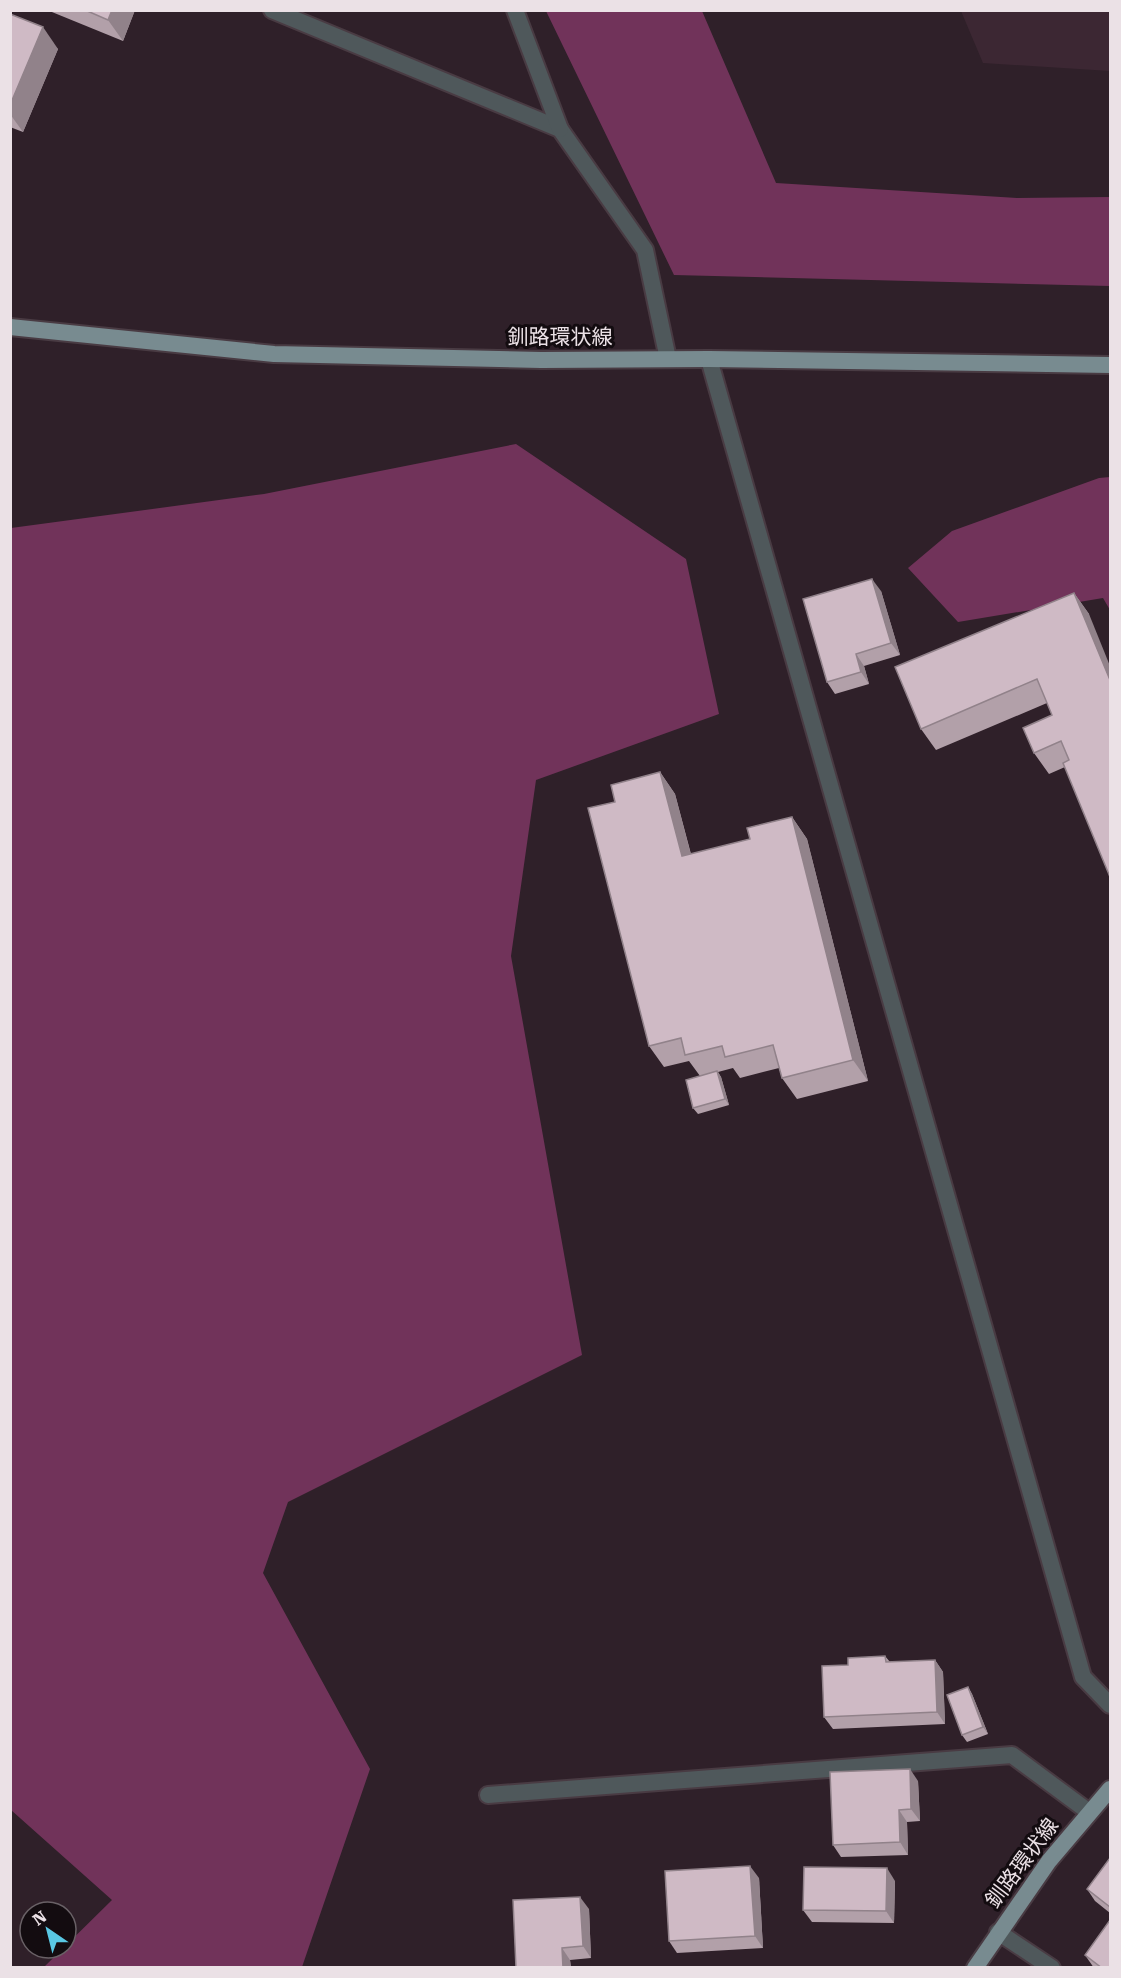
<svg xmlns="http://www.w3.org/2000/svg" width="1121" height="1978" font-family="'Roboto Serif','Noto Sans JP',serif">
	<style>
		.built { fill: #3c2733 }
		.green { fill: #71335a }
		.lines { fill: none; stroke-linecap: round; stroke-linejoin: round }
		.service-casing { stroke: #493b43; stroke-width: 20 }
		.minor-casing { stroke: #493b43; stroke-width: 20 }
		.primary-casing { stroke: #493b43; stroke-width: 20 }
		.service { stroke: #4f585b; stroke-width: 16 }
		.minor { stroke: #4f585b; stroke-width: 16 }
		.primary { stroke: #788b90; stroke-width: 16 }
		.wall { fill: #b2a0a9 }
		.shaded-wall { fill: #91828a }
		.building { fill: #cfbac5; stroke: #91828a; stroke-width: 1.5 }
		.labels { text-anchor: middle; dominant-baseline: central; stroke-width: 6; stroke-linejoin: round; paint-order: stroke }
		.street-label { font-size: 21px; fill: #ebe1e6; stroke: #130c10 }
	</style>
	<rect width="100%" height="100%" fill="#2f2029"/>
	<polygon class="built" points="961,11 1110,11 1110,71 983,63"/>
	<g class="green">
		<polygon points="546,11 702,11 776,183 1017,198 1110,197 1110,286 674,275"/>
		<polygon points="516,444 686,559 719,714 536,780 511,956 582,1355 288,1502 263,1573 370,1769 302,1967 44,1967 112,1900 11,1810 11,528 264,494"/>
		<polygon points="1110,477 1110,610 1103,598 958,622 908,568 952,531 1099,478"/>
	</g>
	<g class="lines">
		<g class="service-casing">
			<g id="service">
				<polyline points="272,10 560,129 645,250 668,359"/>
				<polyline points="515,10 560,129"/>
				<polyline points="709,359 1083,1677 1110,1705"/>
				<polyline points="488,1795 1012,1755 1089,1812"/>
			</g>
		</g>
		<g class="minor-casing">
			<polyline id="minor" points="998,1932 1052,1968"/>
		</g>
		<g class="primary-casing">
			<g id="primary">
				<polyline points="10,327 274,354 541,360 709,359 1110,365"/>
				<polyline points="975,1968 1049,1861 1110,1789"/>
			</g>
		</g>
		<use href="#service" class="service"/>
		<use href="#minor" class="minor"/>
		<use href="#primary" class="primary"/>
	</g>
	<g class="wall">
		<polygon points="47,10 135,10 123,41"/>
		<polygon points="10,14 58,49 23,132 10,127"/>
		<polygon points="881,591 900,655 864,666 869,684 835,694 827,682"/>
		<polygon points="1074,593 1089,614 1110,877 1065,767 1049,774 1034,753 1052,715 1047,703 936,750 921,729"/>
		<polygon points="660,772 675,794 691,854 750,839 792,817 807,839 868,1081 797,1099 782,1078 779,1068 740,1078 733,1068 718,1072 721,1077 729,1105 698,1114 693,1108 700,1076 689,1061 664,1067 649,1046 615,802"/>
		<polygon points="885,1656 890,1662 935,1660 943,1672 945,1724 833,1729 824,1717 848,1665"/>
		<polygon points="968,1687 972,1694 988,1734 967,1742 962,1735"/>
		<polygon points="918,1781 920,1821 907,1822 908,1855 841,1857 833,1845"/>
		<polygon points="1110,1858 1110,1913 1095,1901 1087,1889"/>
		<polygon points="759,1878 763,1948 677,1953 669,1941"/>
		<polygon points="895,1881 894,1923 812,1922 803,1910"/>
		<polygon points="589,1909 591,1958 570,1960 571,1968 516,1968"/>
		<polygon points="1085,1955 1110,1968 1094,1968"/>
	</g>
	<g class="shaded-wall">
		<polygon points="112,10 135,10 123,41 108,20"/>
		<polygon points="43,27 58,49 23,132 10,114 10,105"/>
		<polygon points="872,579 881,591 900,655 891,643"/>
		<polygon points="1074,593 1089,614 1110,666 1110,680"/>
		<polygon points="856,654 864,666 869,684 861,672"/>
		<polygon points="660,772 675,794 697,878 682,856"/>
		<polygon points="792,817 807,839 868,1081 853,1060"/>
		<polygon points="717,1071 721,1077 729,1105 725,1099"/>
		<polygon points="935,1660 943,1672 945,1724 937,1712"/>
		<polygon points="968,1687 972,1694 988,1734 983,1727"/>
		<polygon points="910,1769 918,1781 920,1821 911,1809"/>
		<polygon points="899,1810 907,1822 908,1855 900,1842"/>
		<polygon points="750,1866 759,1878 763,1948 755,1936"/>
		<polygon points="887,1868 895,1881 894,1923 886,1911"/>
		<polygon points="580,1897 589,1909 591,1958 583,1946"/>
		<polygon points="562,1948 570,1960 571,1968 563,1968"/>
	</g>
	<g class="building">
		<polygon points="85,10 112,10 108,20"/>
		<polygon points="10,14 43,27 10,105"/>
		<polygon points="872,579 891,643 856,654 861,672 827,682 803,599"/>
		<polygon points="1074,593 1110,680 1110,877 1063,763 1069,760 1061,741 1034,753 1023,728 1052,715 1037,679 921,729 895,667"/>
		<polygon points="660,772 682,856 750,839 747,828 792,817 853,1060 782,1078 773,1045 725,1057 722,1046 685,1055 681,1038 649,1046 588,808 615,802 611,785"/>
		<polygon points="717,1071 725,1099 693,1108 686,1080"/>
		<polygon points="885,1656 886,1662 935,1660 937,1712 824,1717 822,1666 848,1665 848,1658"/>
		<polygon points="968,1687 983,1727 962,1735 947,1695"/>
		<polygon points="910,1769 911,1809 899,1810 900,1842 833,1845 830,1772"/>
		<polygon points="1110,1858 1110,1907 1087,1889"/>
		<polygon points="750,1866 755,1936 669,1941 665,1871"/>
		<polygon points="804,1867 887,1868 886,1911 803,1910"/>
		<polygon points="580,1897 583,1946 562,1948 563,1968 516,1968 513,1900"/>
		<polygon points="1110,1920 1110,1968 1102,1968 1085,1955"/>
	</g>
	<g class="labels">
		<g class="street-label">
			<text x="560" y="337">釧路環状線</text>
			<text transform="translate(1022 1863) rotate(-53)">釧路環状線</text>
		</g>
	</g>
	<rect width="1121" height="1978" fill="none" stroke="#ebe1e6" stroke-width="24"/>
	<g transform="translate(48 1930) rotate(325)"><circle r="28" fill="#130c10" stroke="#696166" stroke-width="1.5"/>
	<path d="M0-4.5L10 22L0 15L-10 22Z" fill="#59c8e4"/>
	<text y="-9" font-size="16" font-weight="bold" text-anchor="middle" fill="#ebe1e6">N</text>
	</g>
</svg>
